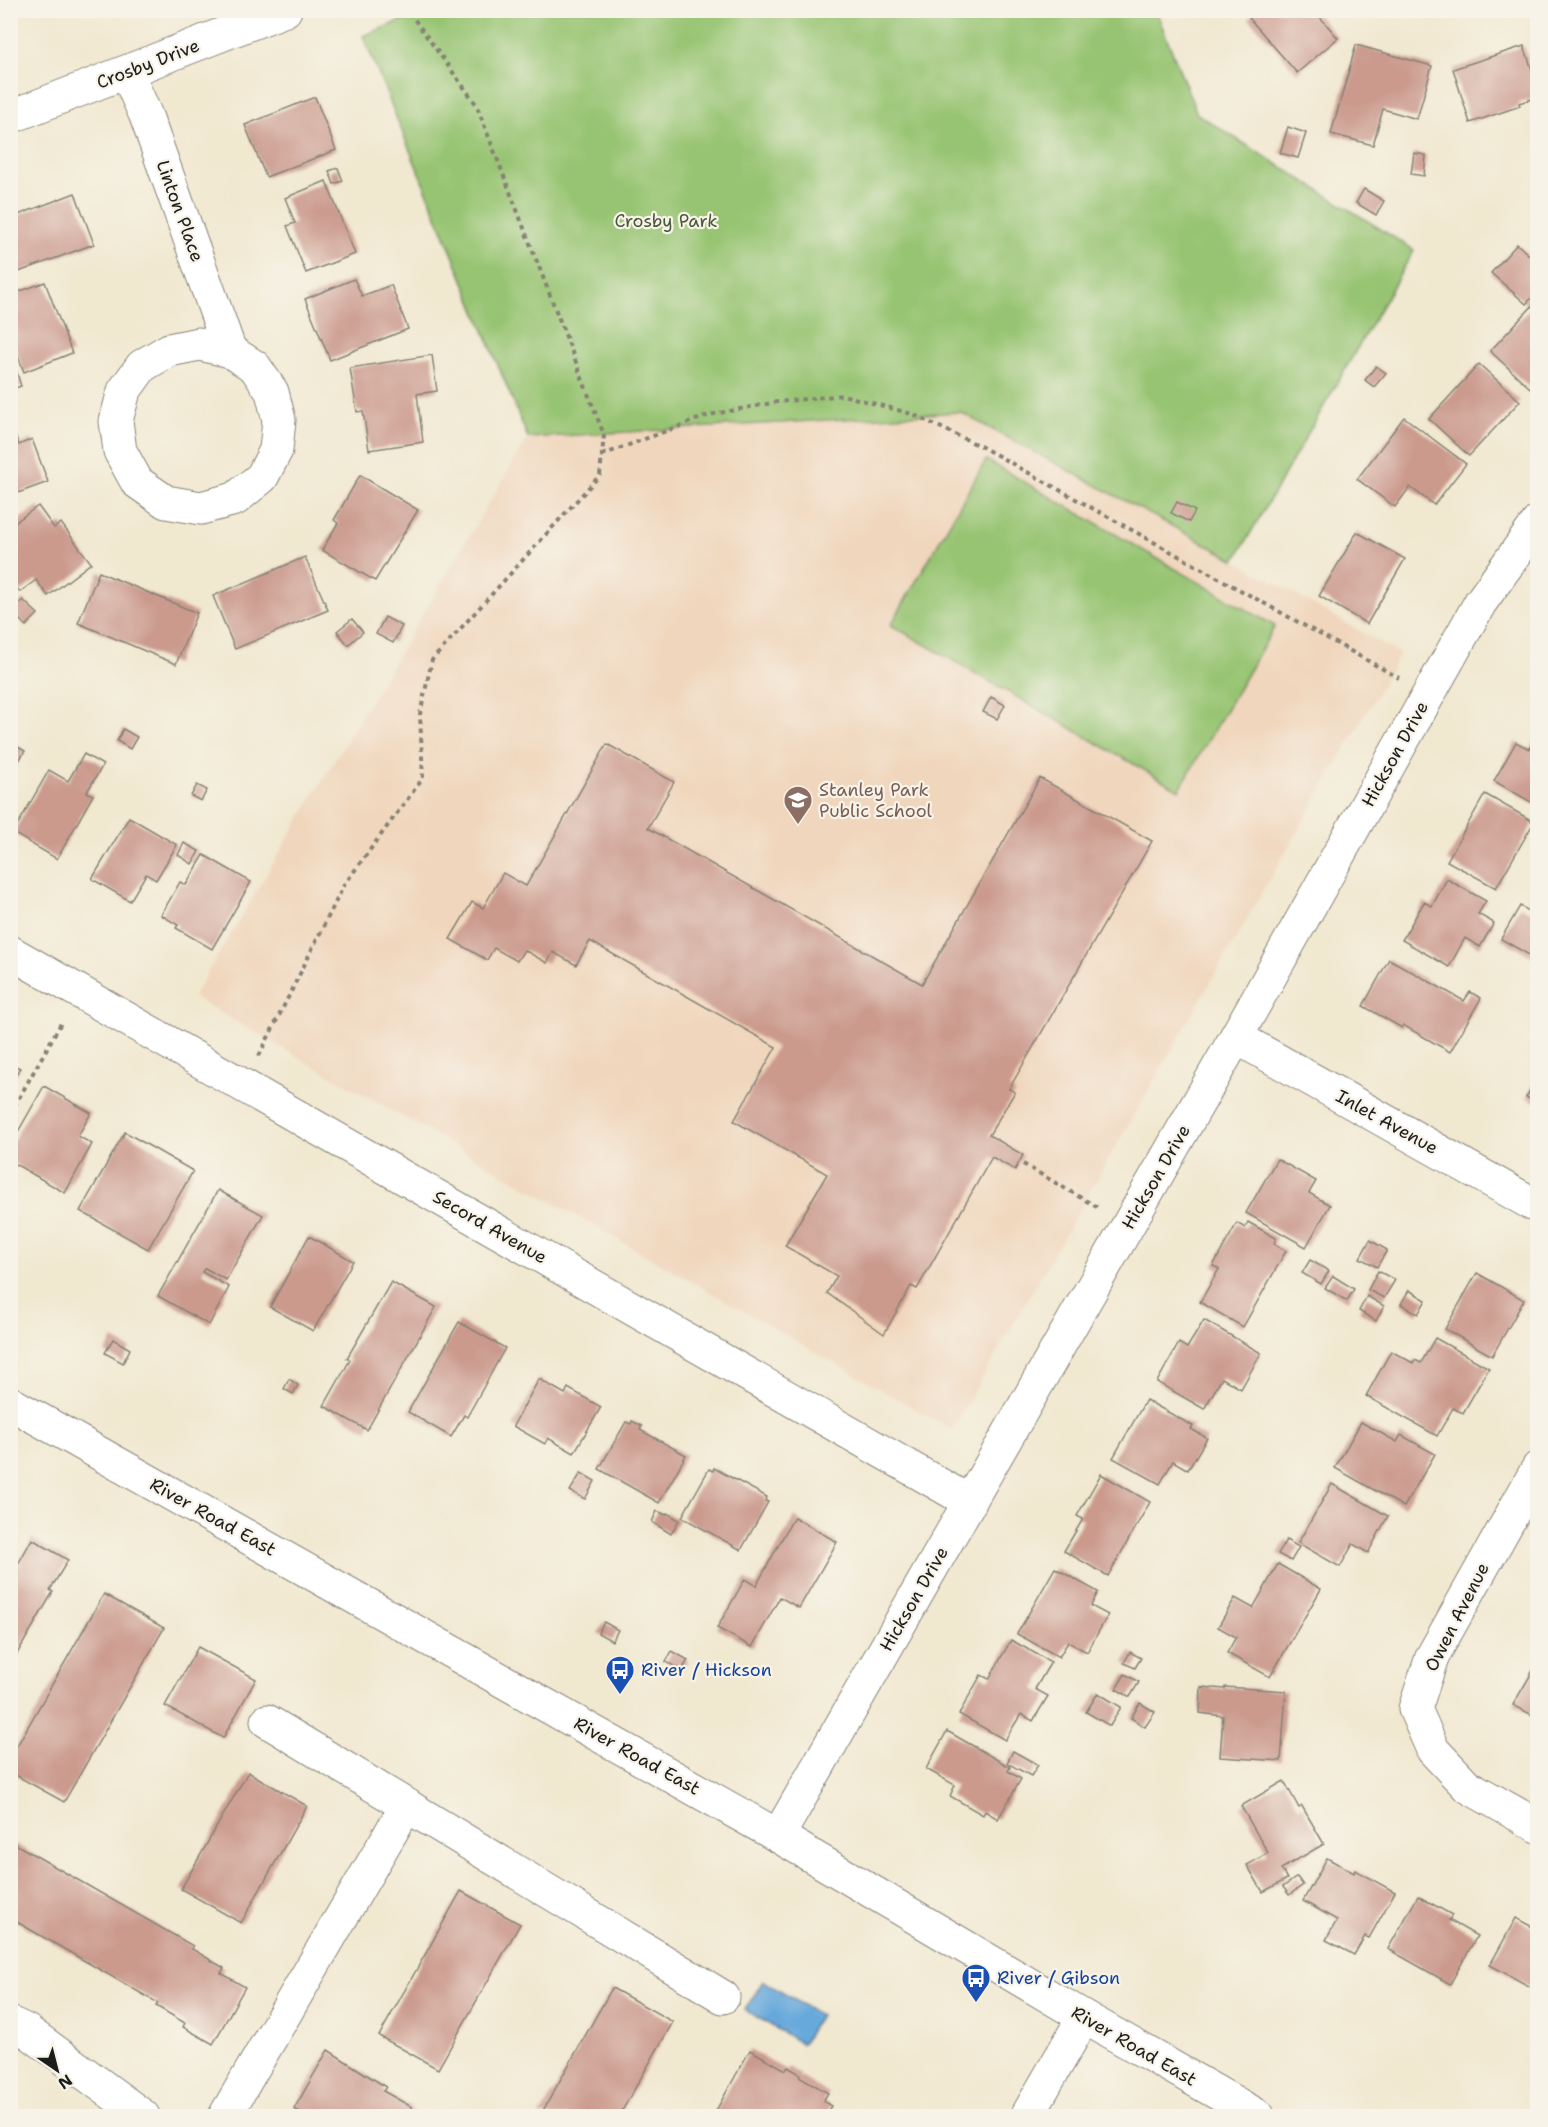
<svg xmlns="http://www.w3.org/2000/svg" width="1548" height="2127" font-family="'Shantell Sans',sans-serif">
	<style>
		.built { fill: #f0d6bc }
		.green { fill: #97c472; stroke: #5a7047; stroke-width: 1.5 }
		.water { fill: #68a9db; stroke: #42627c; stroke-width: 1.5 }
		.building { fill: #cb9a8d }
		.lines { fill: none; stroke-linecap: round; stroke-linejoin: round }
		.minor-casing { stroke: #868276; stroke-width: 35 }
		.path { stroke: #868276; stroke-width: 4; stroke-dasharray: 4.5 4.5; stroke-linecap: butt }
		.minor { stroke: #fff; stroke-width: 33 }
		.labels { text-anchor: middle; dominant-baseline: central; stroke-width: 4.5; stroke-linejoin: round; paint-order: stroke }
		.street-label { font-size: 18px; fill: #1c1c1c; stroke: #f7f3e8 }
		.park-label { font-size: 18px; fill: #47573a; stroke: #f7f3e8 }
		.education-label { font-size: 18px; fill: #785e54; stroke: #f7f3e8; text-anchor: start }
		.transit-label { font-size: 18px; fill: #164399; stroke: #f7f3e8; text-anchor: start }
	</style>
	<rect width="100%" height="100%" fill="#f7f3e8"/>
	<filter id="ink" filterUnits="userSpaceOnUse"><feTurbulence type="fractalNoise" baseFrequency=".0167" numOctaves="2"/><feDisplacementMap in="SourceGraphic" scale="12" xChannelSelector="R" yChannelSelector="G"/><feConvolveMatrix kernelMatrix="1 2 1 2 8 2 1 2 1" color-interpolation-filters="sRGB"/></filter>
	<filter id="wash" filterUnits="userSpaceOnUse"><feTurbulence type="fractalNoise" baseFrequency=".008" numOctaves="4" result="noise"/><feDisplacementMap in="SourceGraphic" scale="24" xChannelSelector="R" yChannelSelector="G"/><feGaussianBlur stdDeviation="1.35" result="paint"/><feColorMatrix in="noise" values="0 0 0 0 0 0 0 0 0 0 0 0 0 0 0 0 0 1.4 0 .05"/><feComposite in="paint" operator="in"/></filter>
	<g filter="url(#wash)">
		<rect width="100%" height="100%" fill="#f1e8d0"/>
		<polygon class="built" points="960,412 1235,560 1400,654 952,1430 193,997 528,438"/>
		<g class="green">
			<polygon points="428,10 1156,11 1197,114 1414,250 1235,560 960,412 528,438 363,36"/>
			<polygon points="986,460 1275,626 1179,790 891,625"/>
		</g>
		<polygon class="water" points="763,1981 820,2015 802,2044 745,2010"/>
		<g id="blocks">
			<g class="building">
				<polygon points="1258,10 1314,10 1338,38 1297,73 1249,18"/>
				<polygon points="1356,45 1432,66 1417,119 1383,109 1373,145 1331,134"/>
				<polygon points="1524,46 1538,87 1538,97 1519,103 1520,106 1470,123 1453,69"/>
				<polygon points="315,97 336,150 266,177 245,125"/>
				<polygon points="1288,127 1306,133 1298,158 1280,153"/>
				<polygon points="1414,153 1426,155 1424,176 1411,174"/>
				<polygon points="338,168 343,181 334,184 329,171"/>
				<polygon points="326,181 355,254 306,273 287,226 295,223 285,198"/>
				<polygon points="1364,189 1384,201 1376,215 1356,203"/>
				<polygon points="75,193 94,244 16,273 10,258 10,218"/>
				<polygon points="1517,244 1538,263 1538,291 1526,304 1491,273"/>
				<polygon points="354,279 362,296 391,285 408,329 330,360 305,299"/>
				<polygon points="45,282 72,353 24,372 10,334 10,295"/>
				<polygon points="1538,300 1538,380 1530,388 1490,351"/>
				<polygon points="432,355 437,391 417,394 423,442 369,450 363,411 357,412 350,368"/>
				<polygon points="1479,364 1520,401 1469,456 1429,419"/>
				<polygon points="1376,366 1386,373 1374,387 1365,380"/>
				<polygon points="17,373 21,386 10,390 10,376"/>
				<polygon points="1404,417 1466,464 1434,505 1410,487 1395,507 1357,479"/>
				<polygon points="11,424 19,445 32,439 48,482 10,496"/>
				<polygon points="360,475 418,510 375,581 322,550 338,523 334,520"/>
				<polygon points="1177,502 1195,511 1189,522 1171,513"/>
				<polygon points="38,506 54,528 61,523 91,563 48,596 36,580 20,592 10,580 10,570 14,567 10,561 10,526"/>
				<polygon points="1357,532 1405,559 1367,624 1319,596"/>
				<polygon points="305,557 328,610 235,649 213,596"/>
				<polygon points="99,572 197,613 176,664 78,623"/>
				<polygon points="23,600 38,614 26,626 11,611"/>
				<polygon points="385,617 402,626 393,643 376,634"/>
				<polygon points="352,619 363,632 348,645 337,631"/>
				<polygon points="991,697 1005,705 997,719 983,712"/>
				<polygon points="123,729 137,737 130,749 117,741"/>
				<polygon points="1538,735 1538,806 1494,781 1516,742 1529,749"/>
				<polygon points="10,742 25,751 10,775"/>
				<polygon points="607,744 674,782 648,828 922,984 1040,778 1152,841 1009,1089 1015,1092 989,1135 1023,1155 1015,1170 992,1157 917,1289 911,1286 884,1334 827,1293 837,1276 785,1246 827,1174 734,1121 776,1047 590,941 576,965 553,952 547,963 524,950 517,961 494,948 487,960 450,939 472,902 483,908 503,873 526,886"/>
				<polygon points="84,754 103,765 87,792 93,795 57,859 13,833 49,770 68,781"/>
				<polygon points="197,785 207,790 201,801 191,796"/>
				<polygon points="1485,794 1534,822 1496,888 1447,861"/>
				<polygon points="129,817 177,845 156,880 146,874 130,901 92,879"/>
				<polygon points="184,843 199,851 192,864 178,855"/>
				<polygon points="204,855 251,882 212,949 176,928 178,925 161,915 180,882 186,885"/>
				<polygon points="1447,879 1486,901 1478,914 1494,923 1480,947 1465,938 1449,967 1402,940 1424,902 1432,906"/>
				<polygon points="1520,906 1538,916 1538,960 1501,939"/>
				<polygon points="1389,959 1464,1001 1470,992 1481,998 1450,1052 1403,1025 1402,1028 1363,1006"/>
				<polygon points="10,1063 20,1068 10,1084"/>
				<polygon points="1538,1077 1538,1104 1526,1097"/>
				<polygon points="44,1086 91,1113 78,1136 92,1144 65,1193 10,1161 10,1146"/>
				<polygon points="125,1132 193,1171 148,1249 80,1211"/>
				<polygon points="1277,1159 1316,1181 1309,1193 1330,1205 1306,1247 1246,1213"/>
				<polygon points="218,1190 263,1215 226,1280 205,1268 202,1272 229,1287 209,1325 158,1296"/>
				<polygon points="1248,1222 1276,1238 1274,1244 1286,1251 1243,1327 1200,1302 1219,1269 1213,1266 1237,1223 1245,1228"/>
				<polygon points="309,1236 353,1261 313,1331 270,1307"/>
				<polygon points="1370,1240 1387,1250 1377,1267 1360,1258"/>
				<polygon points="1310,1260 1329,1271 1321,1284 1302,1273"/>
				<polygon points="1378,1271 1395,1280 1384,1298 1368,1290"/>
				<polygon points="1477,1273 1524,1300 1492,1356 1445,1329"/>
				<polygon points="1333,1276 1354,1289 1347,1301 1325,1288"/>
				<polygon points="391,1282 436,1307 367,1430 324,1406 350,1360 347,1358"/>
				<polygon points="1409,1290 1426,1300 1418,1314 1401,1304"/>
				<polygon points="1367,1296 1384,1306 1376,1321 1359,1311"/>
				<polygon points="1204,1320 1261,1353 1241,1389 1222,1378 1204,1409 1157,1382 1179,1343 1187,1348"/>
				<polygon points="459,1322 505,1348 467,1417 464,1415 451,1437 408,1412"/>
				<polygon points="1435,1338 1489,1368 1463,1413 1453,1408 1437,1436 1366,1396 1391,1351 1413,1363 1415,1360 1421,1363"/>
				<polygon points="113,1339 130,1349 123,1363 105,1353"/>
				<polygon points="289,1379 298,1385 293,1394 284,1389"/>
				<polygon points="539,1379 565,1394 568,1388 601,1407 574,1453 548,1438 545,1444 513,1426"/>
				<polygon points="1146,1400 1193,1426 1191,1429 1207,1438 1188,1470 1173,1461 1160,1484 1113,1458"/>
				<polygon points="632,1421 642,1426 640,1430 686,1455 659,1503 599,1469 626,1422 631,1424"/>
				<polygon points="1361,1422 1397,1442 1401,1435 1435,1454 1404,1507 1335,1468"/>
				<polygon points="714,1468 767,1497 765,1501 768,1502 741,1550 682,1517 709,1469 713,1471"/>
				<polygon points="581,1473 595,1481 585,1499 570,1491"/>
				<polygon points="1101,1474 1150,1502 1108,1576 1064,1551 1083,1519 1077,1516"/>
				<polygon points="1332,1484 1388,1516 1368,1553 1353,1544 1340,1567 1298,1543"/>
				<polygon points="657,1511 666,1515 667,1513 679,1520 671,1534 652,1522"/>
				<polygon points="794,1517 837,1542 799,1608 780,1597 752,1647 717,1628 745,1579 756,1586"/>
				<polygon points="32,1539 68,1560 50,1590 53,1592 10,1666 10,1582 16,1574 13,1573"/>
				<polygon points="1286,1540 1299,1547 1291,1561 1278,1554"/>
				<polygon points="1278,1564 1321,1589 1270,1677 1227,1653 1236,1637 1218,1627 1235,1598 1253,1608"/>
				<polygon points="1055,1568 1098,1592 1091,1606 1108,1615 1087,1652 1068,1642 1059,1657 1017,1634"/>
				<polygon points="104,1594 164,1628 64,1802 10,1772 10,1758"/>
				<polygon points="604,1622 618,1630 612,1641 598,1633"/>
				<polygon points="1011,1640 1051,1662 1035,1689 1048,1696 1033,1721 1021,1714 1005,1740 959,1714 981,1675 989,1679"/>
				<polygon points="198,1647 256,1679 223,1738 165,1706"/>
				<polygon points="672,1651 688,1660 682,1670 666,1662"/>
				<polygon points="1130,1652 1141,1658 1135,1668 1124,1663"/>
				<polygon points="1538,1662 1538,1718 1513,1705"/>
				<polygon points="1125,1674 1139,1682 1130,1697 1116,1689"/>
				<polygon points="1201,1687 1225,1689 1225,1687 1286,1691 1281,1761 1220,1757 1223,1716 1200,1713"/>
				<polygon points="1098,1693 1121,1707 1110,1726 1086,1712"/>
				<polygon points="1140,1703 1155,1712 1145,1727 1131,1718"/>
				<polygon points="947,1731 1010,1767 1008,1771 1021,1779 998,1819 985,1811 983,1815 950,1796 955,1785 926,1769"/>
				<polygon points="1013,1751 1038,1765 1031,1776 1007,1763"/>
				<polygon points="248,1772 307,1806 241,1923 181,1889"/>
				<polygon points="1284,1781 1299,1808 1302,1806 1324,1844 1281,1869 1287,1879 1263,1892 1247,1865 1268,1853 1241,1806"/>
				<polygon points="10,1841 193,1946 192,1949 224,1968 221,1973 245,1987 213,2044 183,2027 185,2023 156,2006 158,2003 10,1918"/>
				<polygon points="1327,1858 1354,1873 1355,1870 1395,1892 1369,1938 1365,1936 1354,1955 1326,1940 1337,1920 1303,1901"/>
				<polygon points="1297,1877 1303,1885 1289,1895 1283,1887"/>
				<polygon points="461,1891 520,1924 438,2069 379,2036"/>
				<polygon points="1418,1896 1452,1915 1449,1920 1477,1936 1450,1984 1388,1949"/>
				<polygon points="1516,1918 1538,1930 1538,1991 1490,1965"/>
				<polygon points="612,1988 673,2022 619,2116 540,2116"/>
				<polygon points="328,2050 386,2087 383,2091 412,2107 410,2110 421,2116 307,2116 294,2109"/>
				<polygon points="750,2050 786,2070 788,2067 800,2074 799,2076 828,2093 823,2101 831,2106 825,2116 713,2116"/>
			</g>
		</g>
	</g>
	<g filter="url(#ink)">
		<use href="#blocks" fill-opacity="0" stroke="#868276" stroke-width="1.5"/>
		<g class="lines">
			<g class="minor-casing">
				<g id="minor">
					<polyline points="127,73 146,116 230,351 255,367 272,392 279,420 276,450 262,477 235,499 201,508 166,502 137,482 120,451 116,421 124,391 142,366 169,350 199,344 230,351"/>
					<polyline points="10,117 285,10"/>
					<polyline points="10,952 970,1502"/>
					<polyline points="1236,1037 1538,1207"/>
					<polyline points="10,1403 778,1836 1084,2017 1258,2116"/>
					<polyline points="1538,1468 1432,1657 1415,1709 1433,1750 1467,1786 1538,1826"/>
					<polyline points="267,1721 723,1997"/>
					<polyline points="778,1836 1236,1037 1480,603 1538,522"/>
					<polyline points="10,2023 27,2031 143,2116"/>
					<polyline points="225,2116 407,1805"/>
					<polyline points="1027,2116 1084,2017"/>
				</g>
			</g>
			<g class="path">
				<polyline points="602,455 709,415 777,402 843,395 912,414 982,447 1399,678"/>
				<polyline points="259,1056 344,885 423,778 420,714 432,660 600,475 604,435 476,104 409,12 406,10"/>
				<polyline points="10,1114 61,1023"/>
				<polyline points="1023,1164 1097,1207"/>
			</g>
			<use href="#minor" class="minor"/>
		</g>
	</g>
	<defs>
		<g id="school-pin" transform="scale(1.5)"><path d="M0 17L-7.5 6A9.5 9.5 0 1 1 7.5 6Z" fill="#8d6e63" stroke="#f7f3e8"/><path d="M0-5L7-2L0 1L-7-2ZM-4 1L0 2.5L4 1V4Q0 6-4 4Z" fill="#fff"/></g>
		<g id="bus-pin" transform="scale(1.5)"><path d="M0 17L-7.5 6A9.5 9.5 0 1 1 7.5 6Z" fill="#1a4fb4" stroke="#f7f3e8"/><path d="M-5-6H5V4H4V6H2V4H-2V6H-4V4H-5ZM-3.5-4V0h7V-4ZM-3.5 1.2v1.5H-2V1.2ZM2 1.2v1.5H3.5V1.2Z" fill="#fff"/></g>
	</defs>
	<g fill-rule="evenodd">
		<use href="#school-pin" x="798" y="800"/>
		<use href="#bus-pin" x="620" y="1670"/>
		<use href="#bus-pin" x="976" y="1978"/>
	</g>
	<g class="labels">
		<g class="street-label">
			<text transform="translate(148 64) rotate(-21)">Crosby Drive</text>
			<text transform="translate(180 211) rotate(70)">Linton Place</text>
			<text transform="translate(1395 754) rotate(-61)">Hickson Drive</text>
			<text transform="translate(1387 1122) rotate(29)">Inlet Avenue</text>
			<text transform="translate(1156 1177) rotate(-60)">Hickson Drive</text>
			<text transform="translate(490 1227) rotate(30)">Secord Avenue</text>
			<text transform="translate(213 1517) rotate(29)">River Road East</text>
			<text transform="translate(914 1599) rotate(-60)">Hickson Drive</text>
			<text transform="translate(1457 1617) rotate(-63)">Owen Avenue</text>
			<text transform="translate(637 1756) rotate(29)">River Road East</text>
			<text transform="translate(1134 2046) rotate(30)">River Road East</text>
		</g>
		<g class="park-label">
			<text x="666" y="221">Crosby Park</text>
		</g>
		<g class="education-label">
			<text x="819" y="790">Stanley Park<tspan x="819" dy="21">Public School</tspan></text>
		</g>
		<g class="transit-label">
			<text x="641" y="1670">River / Hickson</text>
			<text x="997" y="1978">River / Gibson</text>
		</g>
	</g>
	<rect width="1548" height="2127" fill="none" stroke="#f7f3e8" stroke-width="36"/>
	<g transform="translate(57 2070) rotate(145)" stroke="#f7f3e8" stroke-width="4.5" paint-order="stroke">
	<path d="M0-4.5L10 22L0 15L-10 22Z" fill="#1c1c1c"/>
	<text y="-9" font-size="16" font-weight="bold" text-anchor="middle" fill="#1c1c1c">N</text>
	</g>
</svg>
